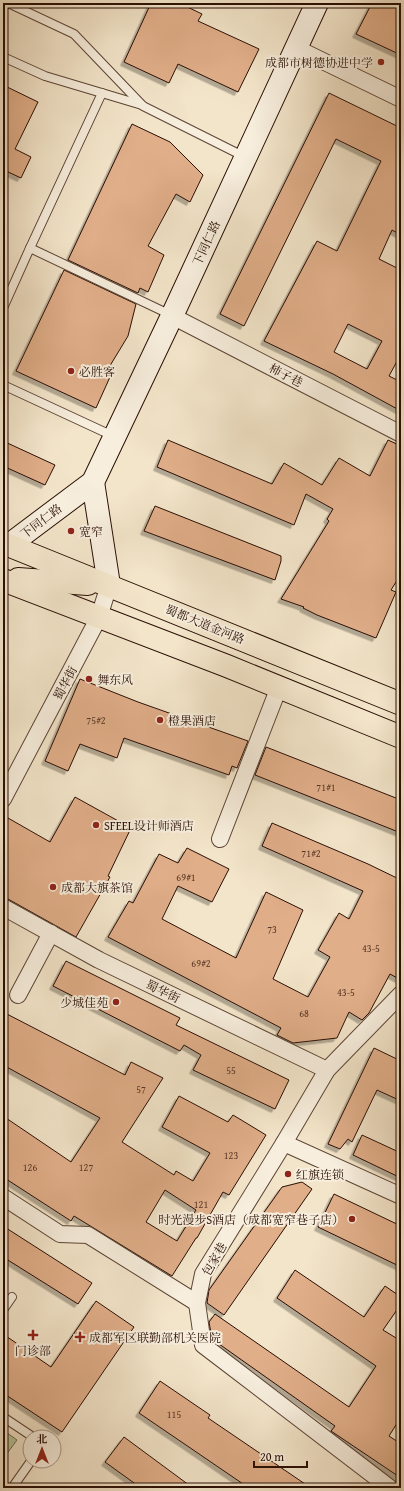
<svg xmlns="http://www.w3.org/2000/svg" width="404" height="1491" font-family="'Gentium Book Plus','Noto Serif SC',serif">
	<style>
		.green { fill: #b6c69b; stroke: #706a50 }
		.building { fill: #e0ae89; stroke: #290e04; fill-rule: evenodd; filter: url(#shadow) }
		.lines { fill: none; stroke-linecap: round; stroke-linejoin: round }
		.lane-casing { stroke: #5c4436; stroke-width: 10 }
		.street-casing { stroke: #5c4436; stroke-width: 18 }
		.secondary-casing { stroke: #290e04; stroke-width: 24 }
		.primary-casing { stroke: #290e04; stroke-width: 24 }
		.lane { stroke: #f7eedd; stroke-width: 8 }
		.street { stroke: #f7eedd; stroke-width: 16 }
		.secondary { stroke: #f7eedd; stroke-width: 22 }
		.primary { stroke: #f3e5ca; stroke-width: 22 }
		.poi-dot { fill: #8f2418; stroke: #f7eedd; stroke-width: 1.5 }
		.labels { text-anchor: middle; dominant-baseline: central; stroke-width: 4; stroke-linejoin: round; paint-order: stroke }
		.number-label { font-size: 10px; fill: #573625 }
		.poi-label { font-size: 12px; fill: #290e04; stroke: #f7eedd; text-anchor: start }
		.street-label { font-size: 12px; fill: #290e04; stroke: #f7eedd }
	</style>
	<defs>
		<filter id="shadow"><feDropShadow dx="-3.5" dy="3.5" stdDeviation="0" flood-color="#0004"/></filter>
	</defs>
	<rect width="100%" height="100%" fill="#f3e5ca"/>
	<filter id="stains"><feTurbulence type="fractalNoise" baseFrequency=".005" numOctaves="4"/><feColorMatrix values="0 0 0 0 .2 0 0 0 0 .09 0 0 0 0 .02 0 0 0 .5 -.17"/></filter>
	<radialGradient id="worn" r=".72"><stop offset=".6" stop-color="#630" stop-opacity="0"/><stop offset="1" stop-color="#630" stop-opacity=".3"/></radialGradient>
	<polygon class="green" points="3,1430 17,1440 3,1459"/>
	<g class="building">
		<polygon points="151,3 179,3 202,14 198,21 259,49 238,92 178,64 169,83 124,62"/>
		<polygon points="372,3 401,3 401,55 356,34"/>
		<polygon points="3,85 38,102 15,149 31,157 21,178 4,170 3,173"/>
		<path d="M329,93L401,128V235L392,230L379,259L401,270V354L389,376L401,382V411L333,374L264,341L317,241L337,251L381,161L336,139L244,326L220,314ZM348,324L382,341L367,369L334,352Z"/>
		<polygon points="132,124 170,142 203,175 190,202 176,194 148,246 164,255 148,292 140,288 138,293 68,260"/>
		<polygon points="64,270 136,304 128,336 105,374 110,377 96,408 16,371"/>
		<polygon points="168,440 272,484 284,463 322,485 339,458 370,476 388,440 401,446 401,574 391,590 396,592 376,638 317,615 303,608 304,607 281,599 329,521 327,519 333,509 306,494 294,525 157,467"/>
		<polygon points="3,441 55,465 45,485 3,466"/>
		<polygon points="155,506 281,556 281,561 275,580 144,531"/>
		<polygon points="80,679 138,702 248,741 237,768 232,766 229,775 124,738 117,758 80,744 68,771 45,761"/>
		<polygon points="266,747 401,800 401,833 255,775"/>
		<polygon points="75,797 131,828 108,876 110,877 76,937 8,899 3,898 3,826 8,818 50,842"/>
		<polygon points="272,823 368,864 401,880 401,980 390,974 369,1013 362,1020 349,1012 337,1038 293,1043 277,1035 281,1028 108,937 129,901 133,903 159,854 178,863 187,848 229,869 212,902 178,886 162,919 236,958 266,892 303,910 273,979 308,997 330,957 318,950 339,913 349,919 363,891 262,846"/>
		<polygon points="66,961 180,1018 176,1025 289,1080 275,1109 193,1070 201,1055 184,1045 180,1051 53,986"/>
		<path d="M3,1012L125,1075L131,1062L163,1078L122,1142L174,1175L176,1171L193,1181L210,1153L162,1127L179,1096L228,1122L233,1115L266,1135L229,1195L223,1192L197,1238H196L172,1276L74,1216L71,1221L3,1177V1116L71,1162L100,1118L3,1065ZM165,1190L196,1210L177,1241L146,1222Z"/>
		<polygon points="374,1048 401,1061 401,1101 377,1090 352,1142 348,1139 340,1149 328,1144"/>
		<polygon points="362,1135 401,1153 401,1178 353,1155"/>
		<polygon points="302,1182 312,1189 224,1315 207,1303 209,1290 282,1187"/>
		<polygon points="334,1194 401,1226 401,1267 318,1227"/>
		<polygon points="3,1226 92,1283 78,1304 3,1257"/>
		<polygon points="295,1270 364,1317 385,1286 401,1297 401,1304 383,1330 401,1341 401,1417 389,1436 401,1444 401,1478 331,1431 335,1426 212,1339 209,1322 215,1314 349,1407 376,1366 277,1298"/>
		<polygon points="96,1301 134,1327 62,1432 3,1393 3,1334 51,1367"/>
		<polygon points="160,1381 210,1415 208,1418 311,1488 249,1488 139,1413"/>
		<polygon points="124,1437 193,1488 141,1488 105,1462"/>
	</g>
	<g class="lines">
		<g class="lane-casing">
			<g id="lane">
				<polyline points="8,3 74,34 143,106 245,157"/>
				<polyline points="3,57 45,76 142,105"/>
				<polyline points="102,93 30,248 171,315"/>
				<polyline points="3,308 30,248"/>
				<polyline points="3,385 113,436"/>
				<polyline points="3,1310 12,1297"/>
				<polyline points="3,1417 33,1437"/>
				<polyline points="12,1488 31,1461"/>
			</g>
		</g>
		<g class="street-casing">
			<g id="street">
				<polyline points="296,48 401,99"/>
				<polyline points="172,316 401,434"/>
				<polyline points="3,799 99,617 109,585"/>
				<polyline points="220,839 279,687"/>
				<polyline points="3,907 99,960 327,1070"/>
				<polyline points="18,995 51,933"/>
				<polyline points="284,1143 401,1196"/>
				<polyline points="3,1197 60,1234 88,1235 197,1303"/>
				<polyline points="390,1488 203,1345 197,1303 203,1274 284,1143 327,1070 401,994"/>
			</g>
		</g>
		<g class="secondary-casing">
			<g id="secondary">
				<polyline points="93,482 109,585"/>
				<polyline points="9,545 93,482 172,316 317,3"/>
			</g>
		</g>
		<g class="primary-casing">
			<g id="primary">
				<polyline points="3,543 401,704"/>
				<polyline points="18,579 88,584"/>
				<polyline points="3,580 227,666 401,737"/>
			</g>
		</g>
		<use href="#lane" class="lane"/>
		<use href="#street" class="street"/>
		<use href="#secondary" class="secondary"/>
		<use href="#primary" class="primary"/>
	</g>
	<g class="poi-dot">
		<circle cx="381" cy="62" r="4"/>
		<circle cx="71" cy="371" r="4"/>
		<circle cx="71" cy="531" r="4"/>
		<circle cx="89" cy="679" r="4"/>
		<circle cx="160" cy="720" r="4"/>
		<circle cx="96" cy="825" r="4"/>
		<circle cx="53" cy="887" r="4"/>
		<circle cx="116" cy="1002" r="4"/>
		<circle cx="288" cy="1174" r="4"/>
		<circle cx="352" cy="1219" r="4"/>
		<path d="M31 1329h4v4h4v4h-4v4h-4v-4h-4v-4h4z"/>
		<path d="M78 1331h4v4h4v4h-4v4h-4v-4h-4v-4h4z"/>
	</g>
	<g class="labels">
		<g class="number-label">
			<text x="96" y="720">75#2</text>
			<text x="326" y="787">71#1</text>
			<text x="311" y="853">71#2</text>
			<text x="186" y="877">69#1</text>
			<text x="272" y="929">73</text>
			<text x="371" y="948">43-5</text>
			<text x="201" y="963">69#2</text>
			<text x="346" y="992">43-5</text>
			<text x="304" y="1013">68</text>
			<text x="231" y="1070">55</text>
			<text x="141" y="1089">57</text>
			<text x="231" y="1155">123</text>
			<text x="30" y="1167">126</text>
			<text x="86" y="1167">127</text>
			<text x="201" y="1204">121</text>
			<text x="174" y="1414">115</text>
		</g>
		<g class="poi-label">
			<text x="373" y="62" text-anchor="end">成都市树德协进中学</text>
			<text x="79" y="371">必胜客</text>
			<text x="79" y="531">宽窄</text>
			<text x="97" y="679">舞东风</text>
			<text x="168" y="720">橙果酒店</text>
			<text x="104" y="825">SFEEL设计师酒店</text>
			<text x="61" y="887">成都大旗茶馆</text>
			<text x="108" y="1002" text-anchor="end">少城佳苑</text>
			<text x="296" y="1174">红旗连锁</text>
			<text x="344" y="1219" text-anchor="end">时光漫步S酒店（成都宽窄巷子店）</text>
			<text x="89" y="1337">成都军区联勤部机关医院</text>
			<text x="33" y="1350" text-anchor="middle">门诊部</text>
		</g>
		<g class="street-label">
			<text transform="translate(206 243) rotate(-65)">下同仁路</text>
			<text transform="translate(286 375) rotate(27)">柿子巷</text>
			<text transform="translate(41 521) rotate(-37)">下同仁路</text>
			<text transform="translate(205 624) rotate(22)">蜀都大道金河路</text>
			<text transform="translate(65 683) rotate(-62)">蜀华街</text>
			<text transform="translate(163 991) rotate(26)">蜀华街</text>
			<text transform="translate(214 1259) rotate(-60)">包家巷</text>
		</g>
	</g>
	<rect width="404" height="1491" fill="none" stroke="#f3e5ca" stroke-width="16"/>
	<rect x="4" y="4" width="396" height="1483" fill="none" stroke="#290e04" stroke-width="2"/>
	<rect x="8" y="8" width="388" height="1475" fill="none" stroke="#290e04"/>
	<g transform="translate(42 1449)"><circle r="19" fill="#f7eedd" stroke="#a59486"/>
	<path d="M0-3L7 15L0 10L-7 15Z" fill="#8f2418"/>
	<text y="-6" font-size="11" font-weight="bold" text-anchor="middle" fill="#290e04">北</text>
	</g>
	<path d="M254 1461v6h53v-6" fill="none" stroke="#290e04" stroke-width="2"/>
	<text x="260" y="1461" font-size="12" fill="#290e04" stroke="#f7eedd" stroke-width="3" paint-order="stroke">20 m</text>
	<rect width="100%" height="100%" filter="url(#stains)"/>
	<rect width="100%" height="100%" fill="url(#worn)"/>
</svg>
